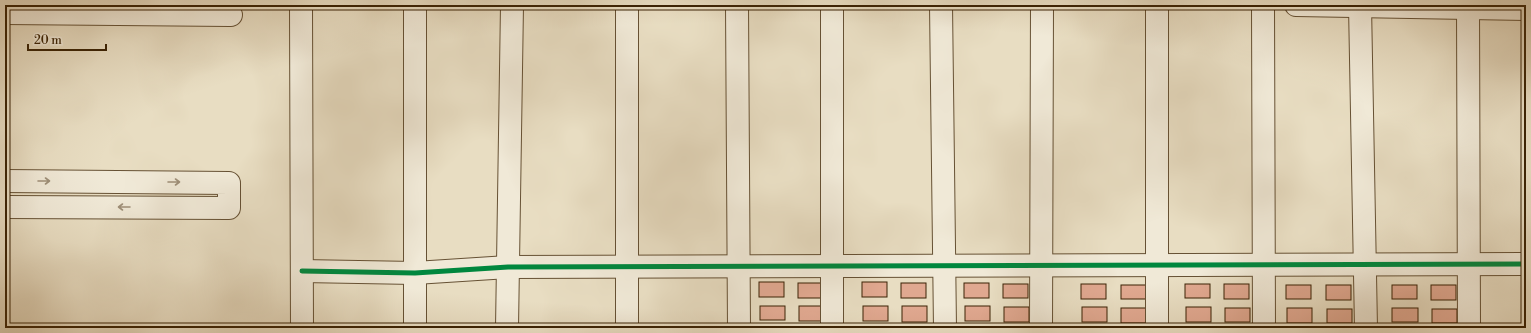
<svg xmlns="http://www.w3.org/2000/svg" width="1531" height="333" font-family="'Libre Bodoni',serif">
	<style>
		.building { fill: #e0a890; stroke: #3a2204 }
		.lines { fill: none; stroke-linecap: round; stroke-linejoin: round }
		.minor-casing { stroke: #665134; stroke-width: 24 }
		.minor { stroke: #f0e9d7; stroke-width: 22 }
		.cycleway-casing { stroke: #f0e9d7; stroke-width: 8 }
		.cycleway { stroke: #00873e; stroke-width: 5 }
		.oneway { stroke: #9e8f78 }
	</style>
	<rect width="100%" height="100%" fill="#e8ddc2"/>
	<filter id="stains"><feTurbulence type="fractalNoise" baseFrequency=".005" numOctaves="4"/><feColorMatrix values="0 0 0 0 .2 0 0 0 0 .09 0 0 0 0 .02 0 0 0 .5 -.17"/></filter>
	<radialGradient id="worn" r=".72"><stop offset=".6" stop-color="#630" stop-opacity="0"/><stop offset="1" stop-color="#630" stop-opacity=".3"/></radialGradient>
	<g class="building">
		<rect x="759" y="282" width="25" height="15"/>
		<rect x="862" y="282" width="25" height="15"/>
		<rect x="798" y="283" width="25" height="15"/>
		<rect x="901" y="283" width="25" height="15"/>
		<rect x="964" y="283" width="25" height="15"/>
		<rect x="1003" y="284" width="25" height="14"/>
		<rect x="1081" y="284" width="25" height="15"/>
		<rect x="1185" y="284" width="25" height="14"/>
		<rect x="1224" y="284" width="25" height="15"/>
		<rect x="1121" y="285" width="25" height="14"/>
		<rect x="1286" y="285" width="25" height="14"/>
		<rect x="1326" y="285" width="25" height="15"/>
		<rect x="1392" y="285" width="25" height="14"/>
		<rect x="1431" y="285" width="25" height="15"/>
		<rect x="760" y="306" width="25" height="14"/>
		<rect x="799" y="306" width="25" height="15"/>
		<rect x="863" y="306" width="25" height="15"/>
		<rect x="902" y="306" width="25" height="16"/>
		<rect x="965" y="306" width="25" height="15"/>
		<rect x="1004" y="307" width="25" height="15"/>
		<rect x="1082" y="307" width="25" height="15"/>
		<rect x="1186" y="307" width="25" height="15"/>
		<rect x="1121" y="308" width="25" height="15"/>
		<rect x="1225" y="308" width="25" height="14"/>
		<rect x="1287" y="308" width="25" height="15"/>
		<rect x="1392" y="308" width="26" height="14"/>
		<rect x="1327" y="309" width="25" height="14"/>
		<rect x="1432" y="309" width="25" height="14"/>
	</g>
	<g class="lines">
		<g class="minor-casing">
			<g id="minor">
				<polyline points="301,5 302,328"/>
				<polyline points="415,5 415,328"/>
				<polyline points="737,5 739,328"/>
				<polyline points="832,5 832,328"/>
				<polyline points="941,5 945,328"/>
				<polyline points="1157,5 1157,328"/>
				<polyline points="1263,5 1264,328"/>
				<polyline points="1296,5 1526,9"/>
				<polyline points="1360,5 1366,328"/>
				<polyline points="1468,5 1469,328"/>
				<polyline points="5,13 231,15"/>
				<polyline points="5,181 229,183 229,208 5,207"/>
				<polyline points="302,271 415,273 508,267 1526,264"/>
				<polyline points="507,328 512,5"/>
				<polyline points="627,328 627,5"/>
				<polyline points="1041,328 1042,5"/>
			</g>
		</g>
		<use href="#minor" class="minor"/>
		<g class="cycleway-casing">
			<polyline id="cycleway" points="302,271 415,273 508,267 1526,264"/>
		</g>
		<use href="#cycleway" class="cycleway"/>
	</g>
	<defs><path id="oneway-shaft" d="M-6 0H5M1.5-3L5.5 0L1.5 3" fill="none" stroke-width="1.6" stroke-linecap="round" stroke-linejoin="round"/></defs>
	<g class="oneway">
		<use href="#oneway-shaft" transform="translate(44 181)"/>
		<use href="#oneway-shaft" transform="translate(174 182)"/>
		<use href="#oneway-shaft" transform="translate(124 207) rotate(-180)"/>
	</g>
	<rect width="1531" height="333" fill="none" stroke="#e8ddc2" stroke-width="20"/>
	<rect x="6" y="6" width="1519" height="321" fill="none" stroke="#3a2204" stroke-width="2"/>
	<rect x="10" y="10" width="1511" height="313" fill="none" stroke="#3a2204"/>
	<path d="M28 44v6h78v-6" fill="none" stroke="#3a2204" stroke-width="2"/>
	<text x="34" y="44" font-size="12" fill="#3a2204" stroke="#f0e9d7" stroke-width="3" paint-order="stroke">20 m</text>
	<rect width="100%" height="100%" filter="url(#stains)"/>
	<rect width="100%" height="100%" fill="url(#worn)"/>
</svg>
